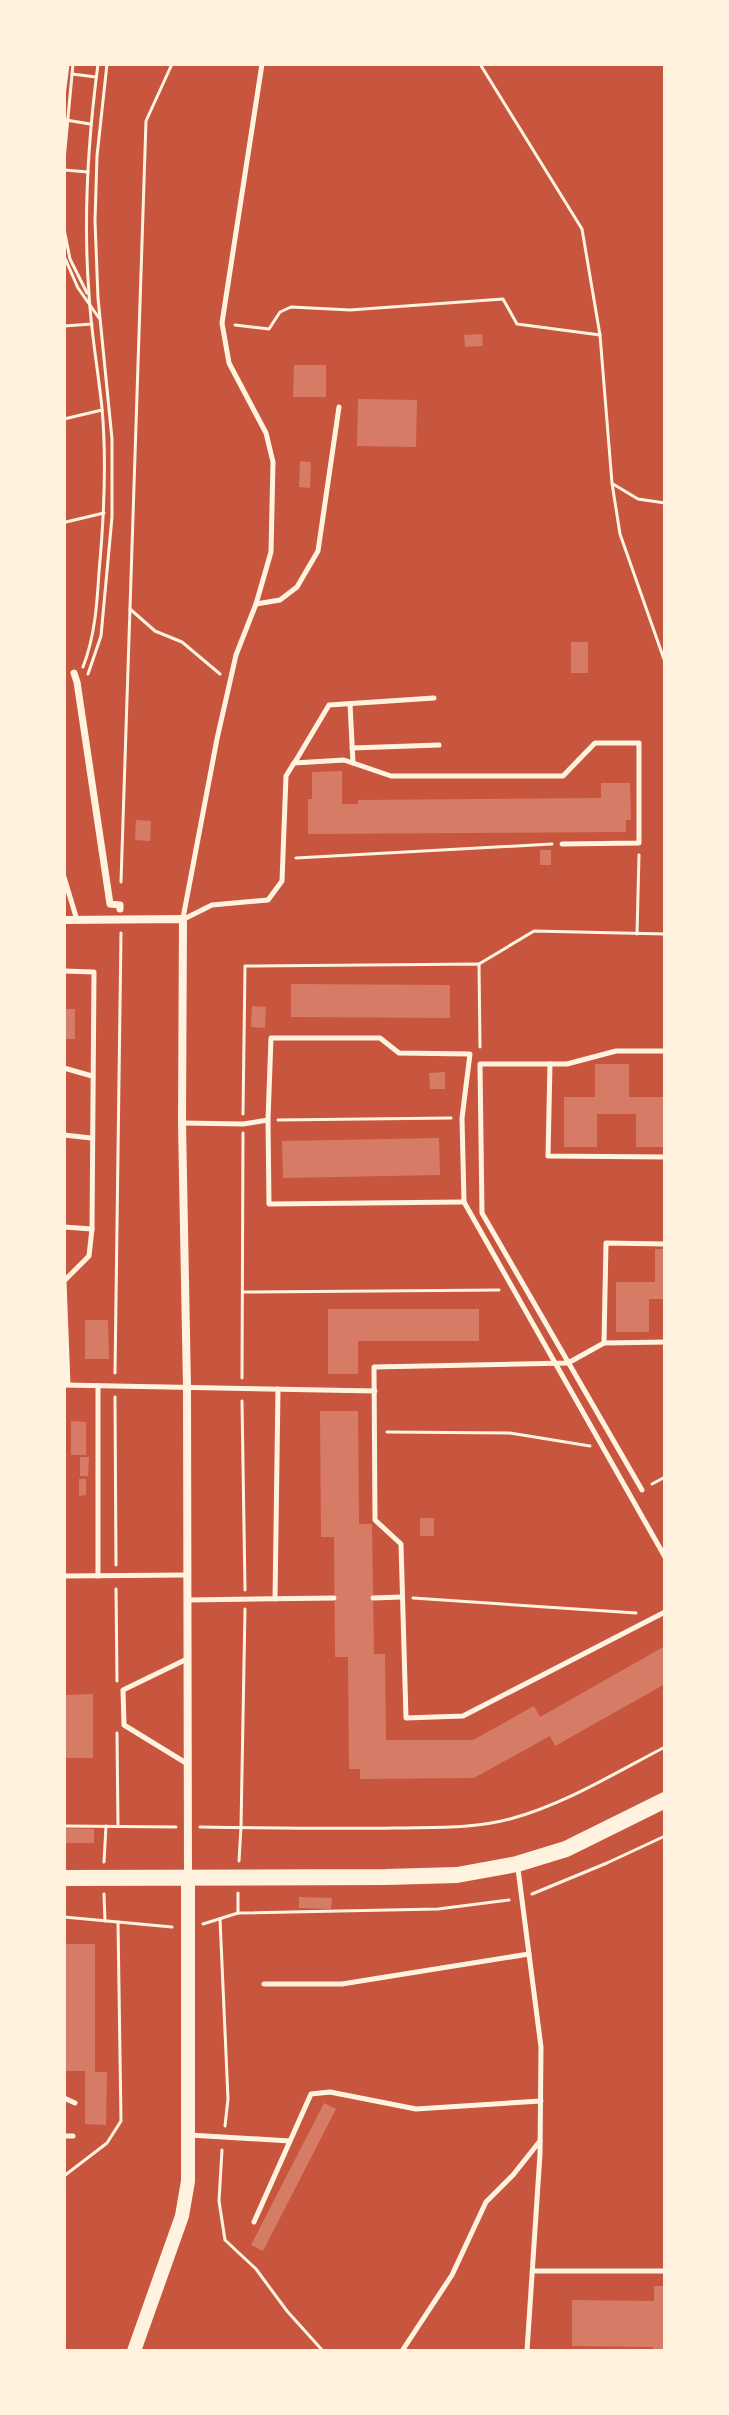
<svg xmlns="http://www.w3.org/2000/svg" width="729" height="2415" font-family="'PT Sans Narrow',sans-serif">
	<style>
		.building { fill: #d67c66 }
		.lines { fill: none; stroke-linecap: round; stroke-linejoin: round }
		.path { stroke: #fff3e0; stroke-width: 3 }
		.service { stroke: #fff3e0; stroke-width: 5 }
		.pedestrian { stroke: #fff3e0; stroke-width: 7 }
		.minor { stroke: #fff3e0; stroke-width: 8 }
		.tertiary { stroke: #fff3e0; stroke-width: 14 }
		.secondary { stroke: #fff3e0; stroke-width: 16 }
	</style>
	<rect width="100%" height="100%" fill="#c8553d"/>
	<g class="building">
		<polygon points="482,334 483,346 465,347 464,335"/>
		<polygon points="294,365 326,365 326,397 293,397"/>
		<polygon points="358,399 417,400 416,447 357,446"/>
		<polygon points="300,461 311,462 310,488 299,487"/>
		<rect x="571" y="642" width="17" height="31"/>
		<polygon points="342,771 342,804 358,804 358,800 601,798 601,783 630,783 631,820 626,820 626,832 308,834 308,799 312,799 312,772"/>
		<polygon points="136,820 151,821 150,841 135,840"/>
		<rect x="540" y="850" width="11" height="15"/>
		<polygon points="291,984 450,985 450,1018 291,1017"/>
		<polygon points="252,1006 266,1007 265,1028 251,1027"/>
		<rect x="64" y="1009" width="11" height="30"/>
		<polygon points="595,1064 629,1064 629,1097 665,1097 665,1147 636,1147 636,1114 597,1114 597,1147 564,1147 564,1097 595,1097"/>
		<polygon points="445,1072 445,1089 430,1089 429,1073"/>
		<polygon points="439,1138 440,1175 283,1178 282,1141"/>
		<polygon points="655,1249 665,1249 665,1299 649,1299 649,1332 616,1332 616,1282 655,1282"/>
		<polygon points="328,1309 479,1309 479,1341 358,1341 358,1374 328,1374"/>
		<polygon points="85,1320 108,1320 109,1359 85,1359"/>
		<polygon points="320,1411 358,1411 359,1524 372,1524 374,1654 385,1654 386,1740 473,1740 534,1706 540,1717 665,1646 665,1684 555,1746 550,1736 474,1778 360,1779 360,1769 349,1769 348,1657 335,1657 334,1537 321,1537"/>
		<polygon points="71,1421 86,1422 86,1455 71,1455"/>
		<polygon points="80,1457 89,1457 88,1476 80,1476"/>
		<polygon points="79,1479 86,1479 86,1495 79,1496"/>
		<rect x="420" y="1518" width="14" height="18"/>
		<polygon points="93,1694 93,1758 64,1758 64,1695"/>
		<polygon points="64,1828 94,1829 94,1843 64,1843"/>
		<polygon points="299,1897 332,1898 331,1909 299,1908"/>
		<polygon points="64,1944 95,1944 95,2072 107,2072 106,2125 85,2124 85,2071 64,2071"/>
		<polygon points="324,2103 336,2109 263,2251 251,2245"/>
		<polygon points="654,2286 665,2286 665,2351 653,2351 653,2347 572,2346 572,2300 654,2301"/>
	</g>
	<g class="lines">
		<g class="path">
			<polyline points="480,64 582,229 600,335 612,483 620,534 665,662"/>
			<polyline points="72,74 96,77"/>
			<polyline points="64,96 68,64"/>
			<polyline points="66,120 90,124"/>
			<polyline points="64,160 73,64"/>
			<polyline points="64,170 88,172"/>
			<polyline points="64,229 70,259 87,293"/>
			<polyline points="64,256 78,288 99,318"/>
			<polyline points="235,325 269,329 280,312 291,307 350,310 503,299 517,324 600,335"/>
			<polyline points="64,326 92,324"/>
			<polyline points="64,419 102,410"/>
			<polyline points="613,484 638,499 665,503"/>
			<polyline points="66,522 104,513"/>
			<polyline points="130,609 155,631 182,642 220,674"/>
			<path d="M83,667C95,636 97,604 99,572C104,518 107,463 102,408C98,370 91,332 89,294C83,217 88,140 98,64"/>
			<polyline points="88,674 101,636 112,517 112,439 98,298 95,221 97,156 107,64"/>
			<polyline points="296,858 552,844"/>
			<polyline points="121,882 146,121 172,64"/>
			<polyline points="637,934 639,855"/>
			<polyline points="479,964 534,931 665,934"/>
			<polyline points="243,1114 245,966 479,964 480,1047"/>
			<polyline points="278,1120 451,1118"/>
			<polyline points="243,1292 499,1290"/>
			<polyline points="115,1373 121,933"/>
			<polyline points="242,1378 243,1133"/>
			<polyline points="115,1397 116,1565"/>
			<polyline points="242,1401 245,1590"/>
			<polyline points="387,1432 510,1433 590,1446"/>
			<polyline points="652,1484 665,1477"/>
			<polyline points="116,1589 117,1681"/>
			<polyline points="413,1598 636,1613"/>
			<polyline points="117,1733 118,1826"/>
			<polyline points="64,1826 176,1827"/>
			<path d="M200,1827C265,1828 330,1829 395,1828C433,1827 473,1829 510,1819C565,1804 615,1773 665,1747"/>
			<polyline points="239,1861 241,1827 245,1609"/>
			<polyline points="104,1862 106,1826"/>
			<polyline points="238,1893 238,1913"/>
			<polyline points="104,1894 105,1921"/>
			<polyline points="532,1894 607,1863 665,1836"/>
			<polyline points="64,1917 172,1927"/>
			<polyline points="220,1919 228,2099 225,2126"/>
			<polyline points="203,1924 238,1913 438,1909 509,1900"/>
			<polyline points="222,2150 219,2201 225,2240 256,2269 287,2311 323,2351"/>
			<polyline points="64,2176 107,2143 121,2121 118,1922"/>
		</g>
		<g class="service">
			<polyline points="256,604 280,600 297,587 318,551 339,407"/>
			<polyline points="350,704 353,763"/>
			<polyline points="352,748 439,745"/>
			<polyline points="295,762 329,705 434,698"/>
			<polyline points="64,877 77,920"/>
			<polyline points="183,918 217,739 236,655 256,604 271,552 273,462 266,433 229,363 222,323 262,64"/>
			<polyline points="184,919 212,905 268,900 282,881 286,776 294,763 344,760 391,776 563,776 595,743 639,743 639,843 562,844"/>
			<polyline points="64,971 94,972 92,1229 89,1256 64,1281 68,1385"/>
			<polyline points="550,1064 548,1156 665,1157"/>
			<polyline points="64,1068 92,1076"/>
			<polyline points="268,1120 269,1204 464,1202"/>
			<polyline points="182,1123 243,1124 268,1120 271,1038 380,1038 399,1053 470,1054 462,1118 464,1202 665,1557"/>
			<polyline points="64,1135 91,1138"/>
			<polyline points="64,1227 92,1229"/>
			<polyline points="665,1342 604,1343 568,1363 374,1367 375,1520 401,1544 406,1718 463,1716 665,1612"/>
			<polyline points="604,1343 606,1243 665,1244"/>
			<polyline points="64,1385 375,1391"/>
			<polyline points="98,1386 98,1576"/>
			<polyline points="642,1490 482,1213 480,1064 567,1064 616,1051 665,1051"/>
			<polyline points="64,1576 187,1575"/>
			<polyline points="373,1598 402,1597"/>
			<polyline points="275,1599 278,1389"/>
			<polyline points="188,1600 334,1598"/>
			<polyline points="186,1763 124,1725 123,1690 187,1659"/>
			<polyline points="518,1869 541,2047 540,2154 527,2351"/>
			<polyline points="264,1984 342,1984 529,1954"/>
			<polyline points="64,2098 75,2103"/>
			<polyline points="189,2135 290,2141"/>
			<polyline points="64,2136 73,2136"/>
			<polyline points="254,2222 311,2094 330,2092 416,2109 541,2101"/>
			<polyline points="533,2271 665,2271"/>
			<polyline points="402,2351 452,2275 486,2202 513,2175 540,2141"/>
		</g>
		<polyline class="pedestrian" points="74,673 77,682 110,904 120,905 120,909"/>
		<polyline class="minor" points="64,920 183,919 182,1123 187,1387 188,1878"/>
		<polyline class="tertiary" points="134,2351 182,2216 188,2181 188,1878"/>
		<polyline class="secondary" points="64,1878 386,1877 457,1875 517,1864 566,1849 665,1800"/>
	</g>
	<rect width="729" height="2415" fill="none" stroke="#fff3e0" stroke-width="132"/>
</svg>
